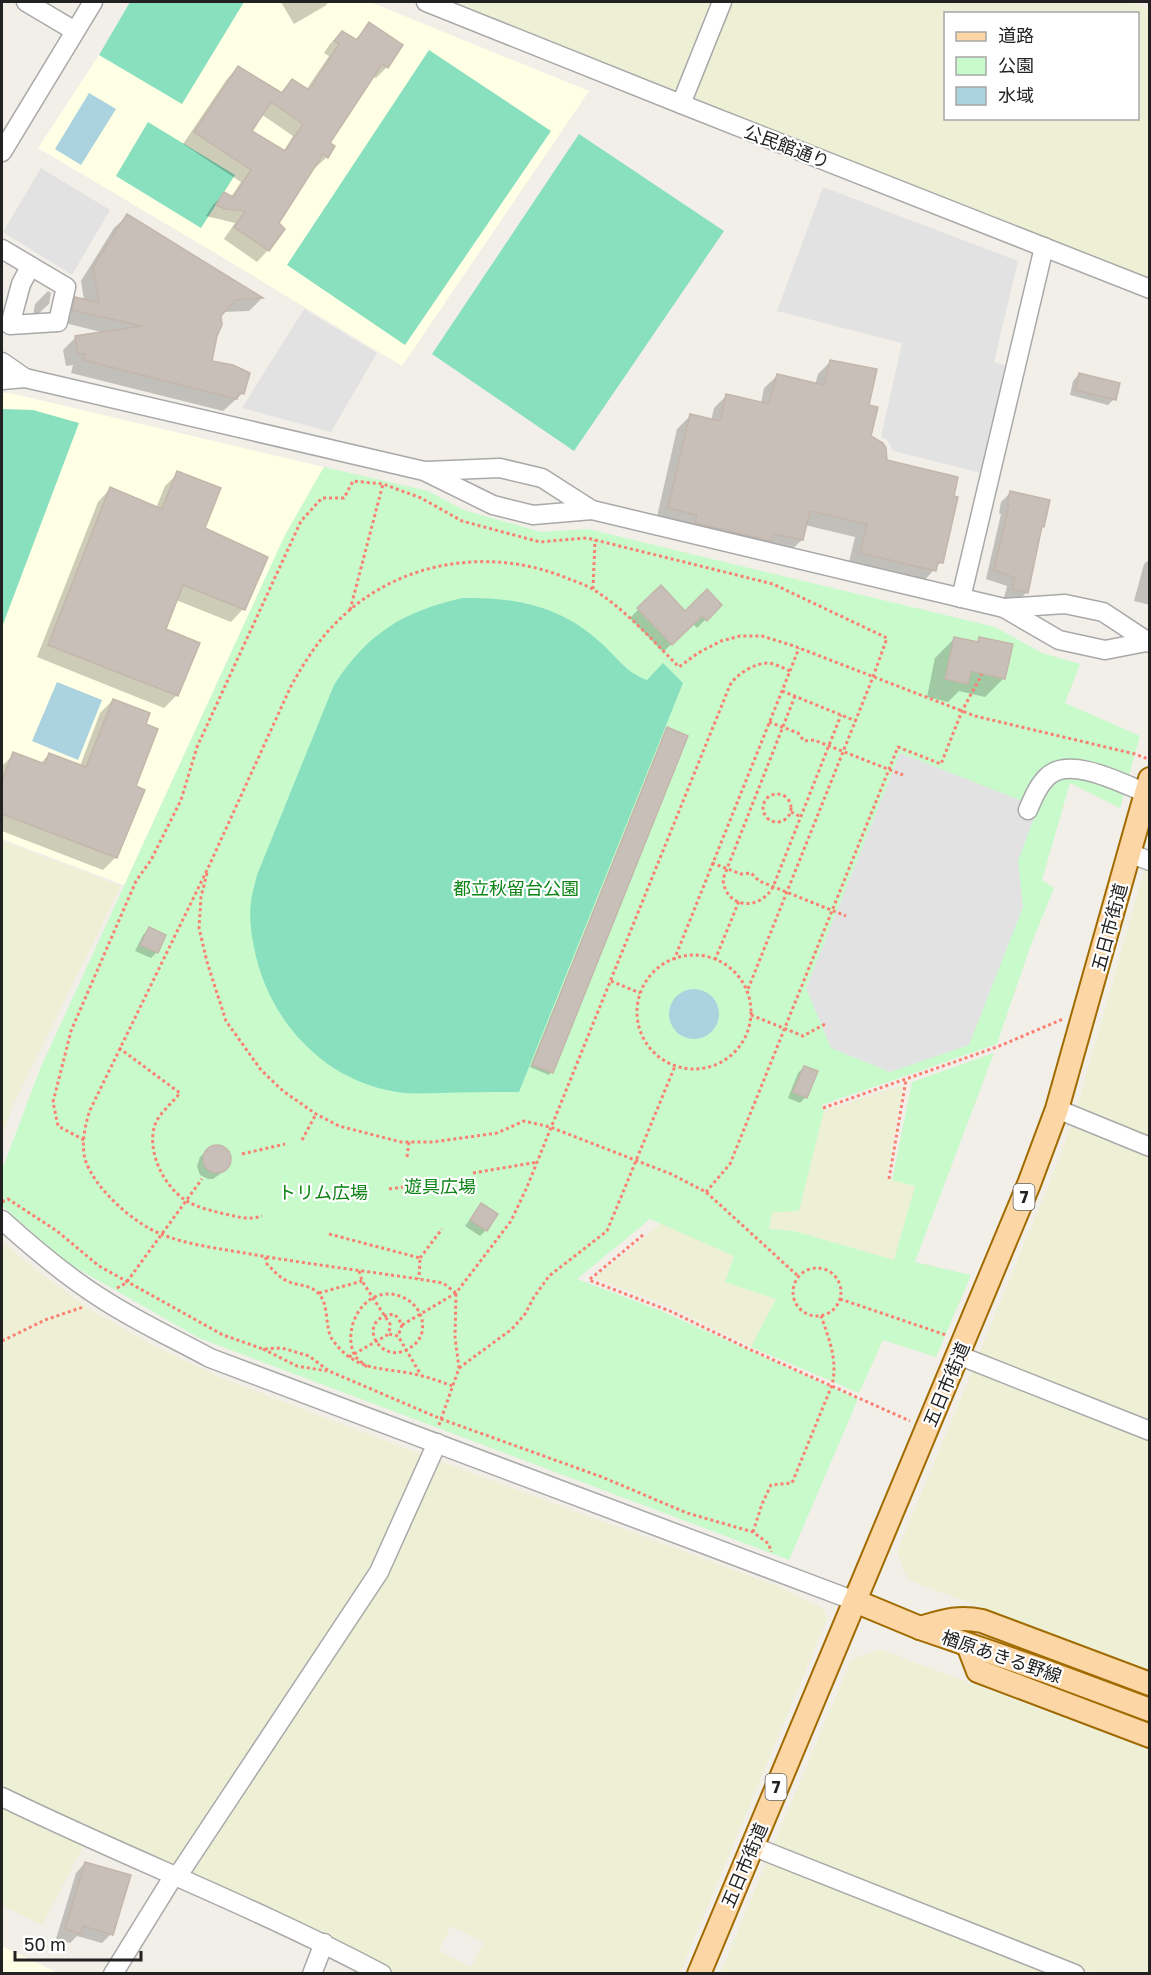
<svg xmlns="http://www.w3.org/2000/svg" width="1151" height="1975" font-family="'Golos Text','Noto Sans JP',sans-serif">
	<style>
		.education { fill: #ffffe5 }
		.farmland { fill: #eef0d5; fill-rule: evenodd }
		.park { fill: #c8facc }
		.pitch { fill: #88e0be }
		.parking { fill: #e2e2e2 }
		.water { fill: #aad3df }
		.shadow { fill: #0003; fill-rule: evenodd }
		.building { fill: #c7bfb8; stroke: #c4b6ab; stroke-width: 1.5; fill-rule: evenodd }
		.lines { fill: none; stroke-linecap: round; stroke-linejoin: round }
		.minor-casing { stroke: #a9a9a9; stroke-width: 21 }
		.major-casing { stroke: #a06b00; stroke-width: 26 }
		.path { stroke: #fa8072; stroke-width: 3; stroke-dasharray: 3 3; stroke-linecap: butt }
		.minor { stroke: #fff; stroke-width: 18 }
		.major { stroke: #fcd6a4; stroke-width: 22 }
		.labels { text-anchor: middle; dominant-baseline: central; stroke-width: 4.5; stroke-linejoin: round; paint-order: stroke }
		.shield { fill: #fff; stroke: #646464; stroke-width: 1.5 }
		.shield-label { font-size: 16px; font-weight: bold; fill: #222 }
		.street-label { font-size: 18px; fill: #222; stroke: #fff }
		.park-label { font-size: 18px; fill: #0c8416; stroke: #fff }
	</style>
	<rect width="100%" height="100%" fill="#f2efe9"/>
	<g class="education">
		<polygon points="130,2 370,2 589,91 402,366 222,257 38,148 99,55"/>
		<polygon points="2,393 10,393 324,467 285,535 124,885 2,839"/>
		<polygon points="2,1946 58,1973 2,1973"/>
	</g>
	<g class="farmland">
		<polygon points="448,2 716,2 682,87 671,90"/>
		<path d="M729,2H1130L1149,9V281L696,100L693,90ZM946,14H1138V118H946Z"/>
		<polygon points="2,841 121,886 13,1105 2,1136"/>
		<polygon points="1145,867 1150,869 1149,1137 1077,1108"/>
		<polygon points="903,1085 887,1178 915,1186 894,1260 794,1231 769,1229 772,1211 799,1211 824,1111"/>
		<polygon points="1072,1124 1149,1155 1149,1425 978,1356 1051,1179"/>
		<polygon points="661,1223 734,1256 725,1282 776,1299 751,1347 672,1308 595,1278"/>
		<polygon points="2,1241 39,1272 88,1308 149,1343 217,1376 428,1457 386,1550 179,1869 2,1793"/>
		<polygon points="973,1369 1149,1440 1149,1670 908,1580 897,1552"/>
		<path d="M435,1459L782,1588L824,1609L827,1619L680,1973H393L330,1941L183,1873L383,1574ZM451,1926L484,1943L471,1967L439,1951Z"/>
		<polygon points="879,1649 1149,1750 1149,1973 1094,1973 773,1846 851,1660"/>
		<polygon points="2,1802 85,1843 42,1925 2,1905"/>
		<polygon points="768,1858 1058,1974 720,1974"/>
	</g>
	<polygon class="park" points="324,467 428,491 464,510 541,532 588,529 995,627 1042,653 1080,664 1065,703 1140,736 1120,808 1070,783 1042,880 1054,888 1029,950 997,1044 822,1105 824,1111 799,1211 772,1212 769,1229 794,1231 894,1260 915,1186 892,1180 912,1082 994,1053 915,1262 971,1275 936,1357 883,1340 859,1393 751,1347 776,1299 725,1282 734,1256 650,1219 577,1279 659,1310 858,1399 789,1560 199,1338 66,1262 2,1206 2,1170 40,1069 285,535"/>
	<g class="pitch">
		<polygon points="130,2 244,2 182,104 99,55"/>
		<polygon points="429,50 551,131 405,345 287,265"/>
		<polygon points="148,122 235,175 201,228 116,176"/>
		<polygon points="579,134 724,231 574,451 432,354"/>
		<polygon points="2,409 33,410 79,423 2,627"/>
		<path d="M463,598C514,597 561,606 600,642C617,657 625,672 647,680L663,663L683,683L519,1092C493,1092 467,1092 441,1093C429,1093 416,1094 405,1093C327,1085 268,1022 254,947C251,933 249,916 251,902C252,893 255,884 257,875L334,685C367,634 403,611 463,598Z"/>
	</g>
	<g class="parking">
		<polygon points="41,168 110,210 72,275 3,232"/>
		<polygon points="823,187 1018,261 994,362 1006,366 981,473 893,451 887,440 881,437 902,343 777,311"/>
		<polygon points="304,309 377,353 331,432 242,408"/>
		<polygon points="900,753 1038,807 1018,861 1023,907 969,1045 890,1072 831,1048 806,988"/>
	</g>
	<g class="water">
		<polygon points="89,93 116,109 81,165 55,149"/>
		<polygon points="57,682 102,700 78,760 32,741"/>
		<circle cx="694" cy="1014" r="25"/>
	</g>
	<g class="shadow">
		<polygon points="281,2 329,2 325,6 294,24"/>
		<path d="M369,24L387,67L376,78L372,76L328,144L327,157L315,168L313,167L277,224L283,229L268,250L257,262L224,239L235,223L206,216L213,205L224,194L231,197L241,182L183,144L227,79L238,67L280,93L292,81L306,90L329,56L324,53L330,44L342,32L355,40ZM261,114L293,136L283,152L250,132Z"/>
		<polygon points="127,216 261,299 249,311 222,312 220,315 210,362 243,393 223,411 71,373 73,365 66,366 63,350 76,337 105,333 61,322 63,311 76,298 84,300 81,281 114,228"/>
		<polygon points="48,291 51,293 49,304 36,316 33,316 35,304"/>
		<polygon points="830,362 867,406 870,437 886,461 941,562 922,583 848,566 855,537 805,525 802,540 789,552 656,521 677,429 690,416 711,421 714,408 727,395 761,403 764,388 777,376 815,385 818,374"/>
		<polygon points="1079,374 1114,399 1108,405 1070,395 1073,381"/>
		<polygon points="178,473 243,609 231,622 176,600 164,629 177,695 164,708 37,657 98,502 110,489 156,508 165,486"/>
		<polygon points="1010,493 1043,526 1040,529 1027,592 1018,601 1004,598 1007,586 986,579 1001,514 999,513 1001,502"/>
		<polygon points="1150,559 1150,605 1134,601 1144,564"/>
		<polygon points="661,587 685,613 720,605 697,628 693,624 663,652 630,618"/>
		<polygon points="980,638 1004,678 985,697 959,691 948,702 927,697 935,658 954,639 975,643"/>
		<polygon points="113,700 144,725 134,787 116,857 103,870 2,831 2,766 14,754 40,764 49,754 80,766 100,713"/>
		<polygon points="667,729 551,1072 549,1075 530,1067"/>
		<polygon points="149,929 157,952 151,958 135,951 143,935"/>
		<polygon points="804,1067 806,1097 800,1103 788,1098 798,1073"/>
		<polygon points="219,1146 226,1150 230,1159 227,1167 220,1174 213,1179 208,1179 200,1175 197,1166 200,1157 207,1150"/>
		<polygon points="481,1205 486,1230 480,1236 465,1226"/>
		<polygon points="85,1863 111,1934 102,1943 77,1936 70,1943 56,1939 76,1873"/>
	</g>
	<g class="building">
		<path d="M369,22L403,45L388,68L382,64L330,143L335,146L328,158L323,154L279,223L285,229L269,251L234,227L245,211L225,209L216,205L224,192L233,197L251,170L194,132L238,66L282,93L292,79L309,90L339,44L334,41L342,31L357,40ZM271,102L303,124L285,151L252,131Z"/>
		<polygon points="127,214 263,298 235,300 221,316 222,325 217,336 212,361 233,365 250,373 244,394 239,392 237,399 83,360 85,354 78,354 75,336 142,326 72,310 75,297 99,303 93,267"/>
		<polygon points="830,360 877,369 869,405 878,407 871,436 883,443 886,448 887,460 958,477 954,496 958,497 943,563 938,562 936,571 860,553 867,524 810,511 803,540 773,534 772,541 695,523 697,515 668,508 690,414 720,421 726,394 769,404 777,374 824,385"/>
		<polygon points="1079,373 1120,383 1116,400 1075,390"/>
		<polygon points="177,471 221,488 205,528 268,557 245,610 183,585 166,629 200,643 178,696 48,645 110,487 162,509"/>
		<polygon points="1010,491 1050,500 1044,527 1042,526 1028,593 1012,589 1015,578 994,570 1009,505 1007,505"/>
		<polygon points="661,585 685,611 707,589 722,605 707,621 702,616 672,645 637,608"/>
		<polygon points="954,637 978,642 979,637 1013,644 1005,679 971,671 968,684 945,679"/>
		<polygon points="113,699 150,713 146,724 158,729 136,786 145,790 117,858 2,814 2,781 13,752 45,764 49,753 86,767"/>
		<polygon points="667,727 688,736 553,1073 532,1065"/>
		<polygon points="149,927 166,935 158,953 140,945"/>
		<polygon points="804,1066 818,1071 807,1098 793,1092"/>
		<circle cx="217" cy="1159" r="14"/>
		<polygon points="481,1203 498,1214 487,1231 470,1220"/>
		<polygon points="85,1862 131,1875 113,1935 83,1926 81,1934 65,1929"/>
	</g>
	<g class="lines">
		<g class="minor-casing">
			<g id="minor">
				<polyline points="26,2 75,31"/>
				<polyline points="426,2 681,104 1150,289"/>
				<polyline points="681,104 722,2"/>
				<polyline points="2,152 93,2"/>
				<polyline points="2,249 66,287 58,322 10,325 21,284 30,267"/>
				<polyline points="2,362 25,378"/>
				<polyline points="2,380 25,378 424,471 493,505 533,515 592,510 1004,608 1059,640 1105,650 1146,642"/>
				<polyline points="427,471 500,468 542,478 592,510"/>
				<polyline points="961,598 1044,247"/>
				<polyline points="1004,608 1065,604 1103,612 1150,643"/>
				<path d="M1028,810C1033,798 1038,786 1047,777C1069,755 1121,783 1146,793"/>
				<polyline points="1129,853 1150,861"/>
				<polyline points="1057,1109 1150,1147"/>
				<path d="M2,1220C34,1249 67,1277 104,1300C138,1322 175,1339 210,1358L855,1601"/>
				<polyline points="958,1355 1150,1431"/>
				<path d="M2,1797C127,1858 258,1908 382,1974"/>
				<polyline points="752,1846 1075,1974"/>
				<polyline points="113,1974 173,1877 181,1871 379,1572 437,1443"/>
				<polyline points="312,1974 324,1943"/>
			</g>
		</g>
		<g class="major-casing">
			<g id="major">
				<polyline points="855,1601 920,1628 1045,1671 1150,1710"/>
				<path d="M920,1628C944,1621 958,1616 982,1621L1150,1684"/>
				<polyline points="968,1645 978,1671 1150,1736"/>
				<polyline points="699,1974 1029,1184 1057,1109 1150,779"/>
			</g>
		</g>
		<g class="path">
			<polyline points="1147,2 1150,2"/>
			<polyline points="593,589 595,540"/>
			<polyline points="350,610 383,484"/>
			<polyline points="790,671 799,648"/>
			<polyline points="782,691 856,721"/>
			<path d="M795,696L723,879C725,908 759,912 773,887L841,715"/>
			<polyline points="769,722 798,733 804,741 814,740 903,775"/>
			<circle cx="777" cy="808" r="14"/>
			<polyline points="791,812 801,817"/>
			<polyline points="712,863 741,874 751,873 759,881 846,916"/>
			<polyline points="207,873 201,897 199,928 207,962 226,1021 261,1070 283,1091 316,1114 339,1126 401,1142 433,1142 497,1133 524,1121 550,1127 671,1174 706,1192 798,1276"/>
			<circle cx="694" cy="1012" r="57"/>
			<polyline points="715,960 739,901"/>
			<polyline points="611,981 640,993"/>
			<polyline points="751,1015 803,1036 827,1023"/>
			<path d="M119,1048L180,1093C173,1102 161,1112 156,1122C145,1149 163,1185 185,1200C196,1207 209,1210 221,1213C235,1216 248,1221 262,1216"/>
			<polyline points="823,1108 997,1047 1063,1019"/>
			<polyline points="84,1140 58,1126 53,1102 71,1031 136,881 151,860 181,800 197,747 301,521 322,498 344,498 353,481 383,484 421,498 462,521 540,542 587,538 773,584 887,638 873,677 748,989"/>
			<polyline points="302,1140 316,1114"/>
			<polyline points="242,1154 285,1144"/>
			<polyline points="407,1157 409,1142"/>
			<polyline points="473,1173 538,1162"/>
			<polyline points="889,1179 906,1080"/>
			<polyline points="389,1189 409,1186"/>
			<polyline points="706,1192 730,1164 898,747 941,764 962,711 982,674"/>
			<polyline points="2,1202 8,1199 57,1231 99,1266 223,1335 263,1349 282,1348 309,1356 329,1371 441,1419 602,1477 687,1513 753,1532 769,1544 771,1552"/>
			<polyline points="329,1234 420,1258 419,1279"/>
			<polyline points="643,1235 589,1280 670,1311 749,1349 910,1421"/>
			<path d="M266,1257V1263C273,1270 279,1277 287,1281C297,1286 308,1284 317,1292C330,1303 324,1326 332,1339C357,1375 386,1366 422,1376C432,1378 443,1383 453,1386"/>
			<polyline points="420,1258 442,1229"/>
			<circle cx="817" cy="1292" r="24"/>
			<polyline points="359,1271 362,1281 390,1324 389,1334 398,1336 421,1375"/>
			<polyline points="117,1288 126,1283 202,1179"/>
			<polyline points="319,1293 362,1281"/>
			<path d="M456,1293L443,1283C377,1272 311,1265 245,1253C220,1249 184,1244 161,1234C133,1223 94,1188 85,1159C81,1143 85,1125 90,1110L209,866L291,686C303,665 316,643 333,626C393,561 489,545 569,579C577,582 586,585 594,590C626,610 652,640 679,667L698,653L721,641L740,636H762L794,646L975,716L1135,754L1148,759"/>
			<polyline points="840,1299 946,1335"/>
			<path d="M402,1325L456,1293L511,1221L527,1187L730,685C737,674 753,664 767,663C774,663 783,668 790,671L674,960"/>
			<polyline points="2,1341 45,1320 83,1307"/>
			<polyline points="263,1349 297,1366 327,1371"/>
			<polyline points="349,1357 389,1334"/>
			<path d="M367,1367C363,1363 356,1359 354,1354C343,1329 361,1292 391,1294C410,1296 426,1312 422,1332C420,1340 415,1345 408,1349C379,1366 354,1318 394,1314L398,1318L402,1325L398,1336"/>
			<polyline points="459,1368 512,1329 525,1314 534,1297 549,1276 607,1231 675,1066"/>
			<polyline points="439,1425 459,1368 455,1337 456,1293"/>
			<path d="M753,1532L762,1504L771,1485L792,1483L832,1385C838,1360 829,1339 821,1316"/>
		</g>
		<use href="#minor" class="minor"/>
		<use href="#major" class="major"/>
	</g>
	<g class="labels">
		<g class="shield">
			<rect x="1013.5" y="1184" width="21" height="26" rx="4.5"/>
			<rect x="765.5" y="1774" width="21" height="26" rx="4.5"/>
		</g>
		<g class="shield-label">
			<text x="1024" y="1197">7</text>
			<text x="776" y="1787">7</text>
		</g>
		<g class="street-label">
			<text transform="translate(787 146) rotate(21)">公民館通り</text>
			<text transform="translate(1109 927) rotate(-75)">五日市街道</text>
			<text transform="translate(946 1384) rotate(-67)">五日市街道</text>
			<text transform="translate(1002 1656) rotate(19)">楢原あきる野線</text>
			<text transform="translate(744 1865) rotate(-67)">五日市街道</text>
		</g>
		<g class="park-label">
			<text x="516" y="888">都立秋留台公園</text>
			<text x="440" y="1186">遊具広場</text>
			<text x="323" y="1192">トリム広場</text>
		</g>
	</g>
	<rect width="1151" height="1975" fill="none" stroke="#222222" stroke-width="6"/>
	<rect x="944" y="12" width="195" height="108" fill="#ffffff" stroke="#a7a7a7" stroke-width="1.5"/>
	<rect x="956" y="32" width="30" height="9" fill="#fcd6a4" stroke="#a7a7a7" stroke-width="1.5"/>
	<text x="998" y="42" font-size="18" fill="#222222">道路</text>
	<rect x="956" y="57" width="30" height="18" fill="#c8facc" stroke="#a7a7a7" stroke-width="1.5"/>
	<text x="998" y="72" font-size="18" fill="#222222">公園</text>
	<rect x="956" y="87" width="30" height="18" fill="#aad3df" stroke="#a7a7a7" stroke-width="1.5"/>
	<text x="998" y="102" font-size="18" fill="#222222">水域</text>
	<path d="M15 1951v9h126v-9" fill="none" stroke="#222222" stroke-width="3"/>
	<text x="24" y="1951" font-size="18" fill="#222222" stroke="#ffffff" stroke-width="4.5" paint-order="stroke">50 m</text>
</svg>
